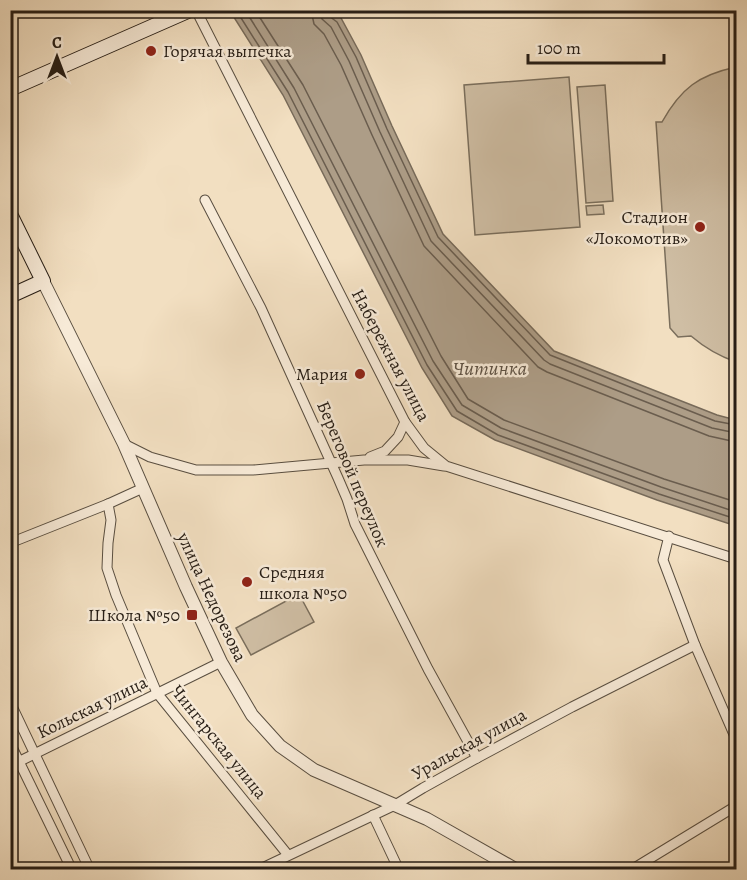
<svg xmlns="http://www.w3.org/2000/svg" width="747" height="880" font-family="Alegreya,serif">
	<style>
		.green { fill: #cfbea4; stroke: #7a6e5c; stroke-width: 1.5 }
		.water { fill: #ad9d87; stroke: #776a59; stroke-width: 1.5 }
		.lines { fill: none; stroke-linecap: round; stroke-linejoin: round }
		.shore { stroke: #6a5d4e; stroke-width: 1.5 }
		.minor-casing { stroke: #594e40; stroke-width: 11 }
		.tertiary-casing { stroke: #594e40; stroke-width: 14 }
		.secondary-casing { stroke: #261d15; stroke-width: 16 }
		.minor { stroke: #f7ead7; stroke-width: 9 }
		.tertiary { stroke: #f7ead7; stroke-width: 12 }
		.secondary { stroke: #f7ead7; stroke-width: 14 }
		.poi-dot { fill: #8f2418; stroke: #f7ead7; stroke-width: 2 }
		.labels { text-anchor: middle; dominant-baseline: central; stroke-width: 5; stroke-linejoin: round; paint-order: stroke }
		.poi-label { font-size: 18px; fill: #261d15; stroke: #f7ead7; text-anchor: end }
		.street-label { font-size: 18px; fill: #261d15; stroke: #f7ead7 }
		.water-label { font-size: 20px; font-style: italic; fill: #5c5043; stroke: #f7ead7 }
	</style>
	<rect width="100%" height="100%" fill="#f2dfc1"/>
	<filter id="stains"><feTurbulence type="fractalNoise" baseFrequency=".00333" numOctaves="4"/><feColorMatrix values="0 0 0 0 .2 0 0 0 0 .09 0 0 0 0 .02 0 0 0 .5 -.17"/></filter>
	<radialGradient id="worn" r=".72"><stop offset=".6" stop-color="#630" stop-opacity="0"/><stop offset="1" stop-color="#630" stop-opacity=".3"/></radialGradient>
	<g class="green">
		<path d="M736,67V362C719,356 705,348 691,336L678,337L670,328L656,122H662C681,88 699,75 736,67Z"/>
		<polygon points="569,77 580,227 475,235 464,85"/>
		<polygon points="605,85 613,201 586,203 577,87"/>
		<polygon points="603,205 604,214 587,215 586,206"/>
		<polygon points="299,594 314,622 251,655 236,628"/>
	</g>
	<polygon class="water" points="230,11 331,11 341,18 361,55 392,126 443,234 554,351 717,415 736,420 736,526 657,500 495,440 452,416 422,368 283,95"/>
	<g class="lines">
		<g class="shore">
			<polyline points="236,10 288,92 427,365 457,411 498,435 659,494 736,519"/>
			<polyline points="245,10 294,88 433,361 462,405 501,428 661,487 736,512"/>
			<polyline points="255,10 303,85 441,356 468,399 504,420 664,479 736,502"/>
			<polyline points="311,10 314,24 324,34 341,65 372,135 424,246 538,367 547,372 709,436 736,442"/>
			<polyline points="320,10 322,19 331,27 349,61 380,132 431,241 544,360 550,364 712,428 736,433"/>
			<polyline points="328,10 329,16 337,22 356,57 387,129 438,237 550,355 715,421 736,425"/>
		</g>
		<g class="minor-casing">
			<g id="minor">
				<polyline points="196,10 405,422 424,448 446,466 736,559"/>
				<polyline points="205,200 261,308 338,478 347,499 355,524 428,669 477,758"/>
				<polyline points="124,444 150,457 196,470 253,470 364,460 408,460 444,466"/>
				<polyline points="370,457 385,451 398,437 405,422"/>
				<polyline points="108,504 111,520 108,543 107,568 116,595 157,693 288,855"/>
				<polyline points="669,536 663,560 695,645 736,739"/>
				<polyline points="10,543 108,504 143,488"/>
				<polyline points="10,702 90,870"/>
				<polyline points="10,743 72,870"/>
				<polyline points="10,766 221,662"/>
				<polyline points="373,815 399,870"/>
				<polyline points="258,870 395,805 423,788 477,758 572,707 695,645"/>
				<polyline points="631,870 736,806"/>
			</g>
		</g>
		<g class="tertiary-casing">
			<polyline id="tertiary" points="43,281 124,444 186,587 221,662 252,715 280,746 314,770 427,819 517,870"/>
		</g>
		<g class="secondary-casing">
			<g id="secondary">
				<polyline points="10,89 190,10"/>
				<polyline points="10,214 43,281 10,296"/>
			</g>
		</g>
		<use href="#minor" class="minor"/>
		<use href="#tertiary" class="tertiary"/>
		<use href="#secondary" class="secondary"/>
	</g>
	<g class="poi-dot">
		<circle cx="151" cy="51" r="6"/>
		<circle cx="700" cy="227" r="6"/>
		<circle cx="360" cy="374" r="6"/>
		<circle cx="247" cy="582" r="6"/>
		<rect x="186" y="609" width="12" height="12" rx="3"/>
	</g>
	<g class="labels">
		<g class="poi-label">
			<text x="163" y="51" text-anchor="start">Горячая выпечка</text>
			<text x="688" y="217">Стадион<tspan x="688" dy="21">«Локомотив»</tspan></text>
			<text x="348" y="374">Мария</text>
			<text x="259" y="572" text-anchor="start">Средняя<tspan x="259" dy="21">школа №50</tspan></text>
			<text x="180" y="615">Школа №50</text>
		</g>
		<g class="street-label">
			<text transform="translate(391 355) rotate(62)">Набережная улица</text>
			<text transform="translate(353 474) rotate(67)">Береговой переулок</text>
			<text transform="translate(212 597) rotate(65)">улица Недорезова</text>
			<text transform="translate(92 707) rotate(-26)">Кольская улица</text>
			<text transform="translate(219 742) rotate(51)">Чингарская улица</text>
			<text transform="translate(469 744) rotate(-29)">Уральская улица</text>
		</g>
		<g class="water-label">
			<text x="490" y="368">Читинка</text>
		</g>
	</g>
	<rect width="747" height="880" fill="none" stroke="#f2dfc1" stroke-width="36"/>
	<rect x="12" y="12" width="723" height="856" fill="none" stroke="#261d15" stroke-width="3"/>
	<rect x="18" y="18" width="711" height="844" fill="none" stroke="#261d15" stroke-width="1.5"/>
	<g transform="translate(57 57)" stroke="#f7ead7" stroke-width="4.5" paint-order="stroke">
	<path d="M0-4.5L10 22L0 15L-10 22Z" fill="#261d15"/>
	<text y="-9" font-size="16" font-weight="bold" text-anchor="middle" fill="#261d15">С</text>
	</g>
	<path d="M528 54v9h136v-9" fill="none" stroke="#261d15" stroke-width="3"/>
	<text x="537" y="54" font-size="18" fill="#261d15" stroke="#f7ead7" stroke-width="4.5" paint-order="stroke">100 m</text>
	<rect width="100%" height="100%" filter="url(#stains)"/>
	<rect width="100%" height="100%" fill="url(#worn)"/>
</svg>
